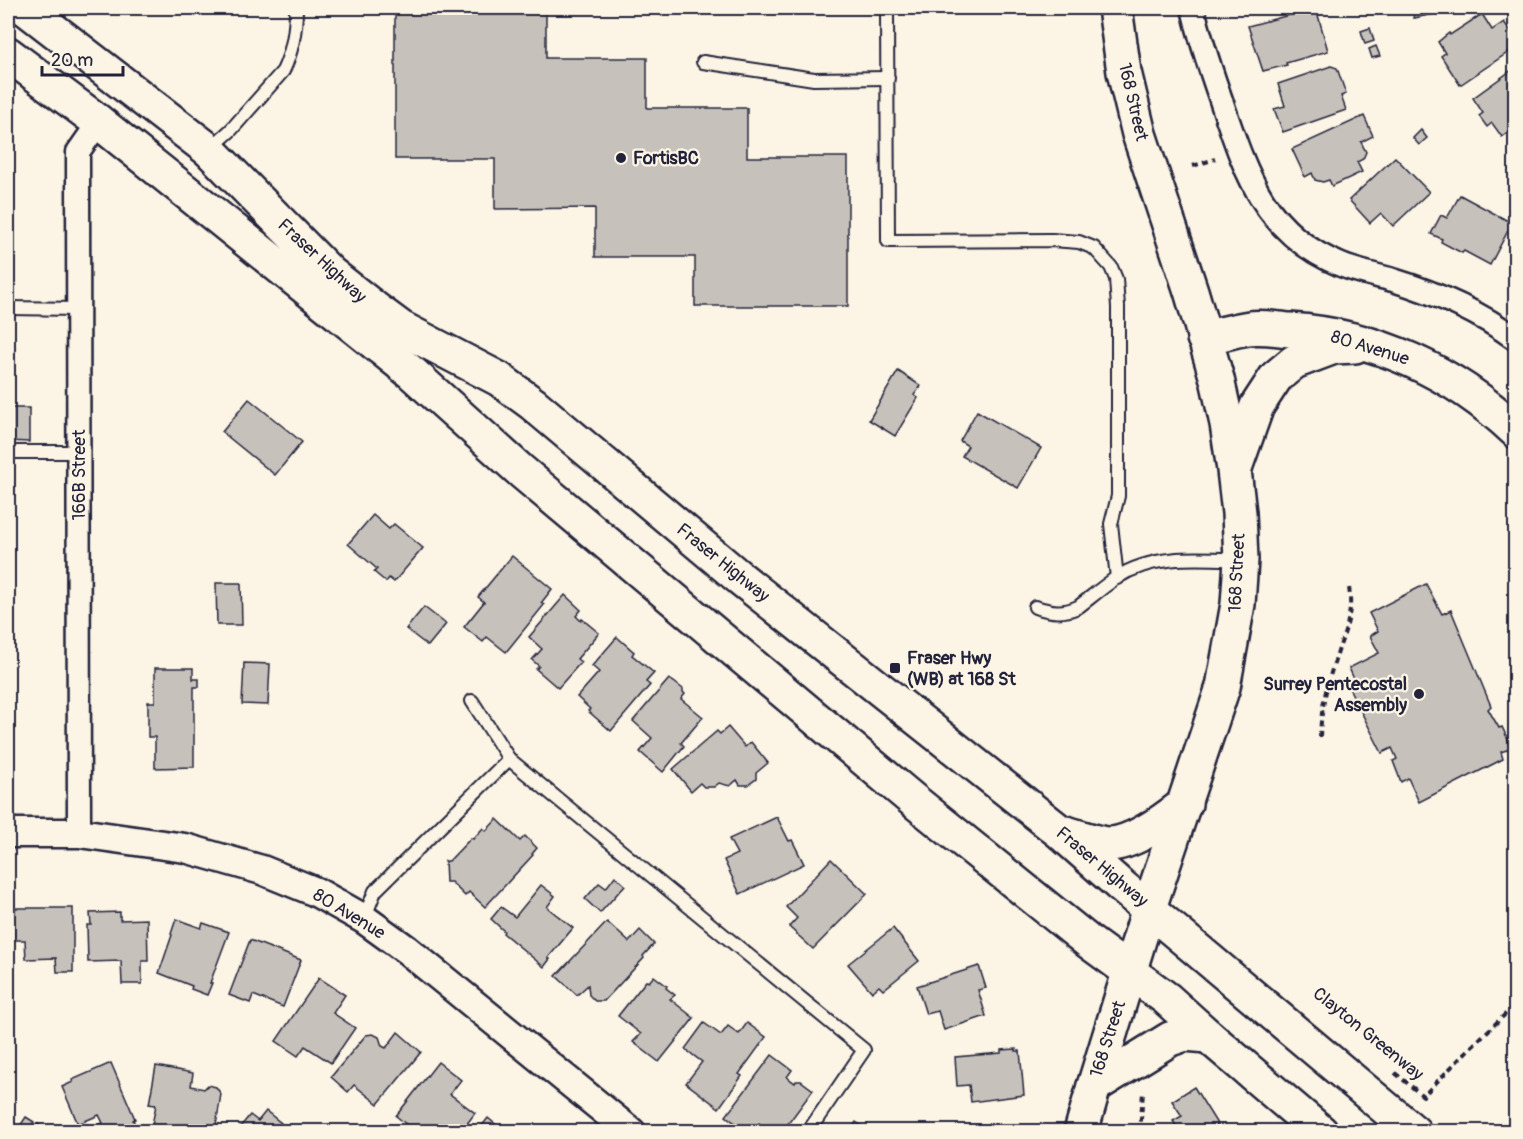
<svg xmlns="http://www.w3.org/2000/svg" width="1523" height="1139" font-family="Pangolin,sans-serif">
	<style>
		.building { fill: #c6c1bb; stroke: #22223b; stroke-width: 1.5 }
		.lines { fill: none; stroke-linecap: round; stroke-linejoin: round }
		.service-casing { stroke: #22223b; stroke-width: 16 }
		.minor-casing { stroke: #22223b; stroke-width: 27 }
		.tertiary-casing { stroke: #22223b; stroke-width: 33 }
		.secondary-casing { stroke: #22223b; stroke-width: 38 }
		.primary-casing { stroke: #22223b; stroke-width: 38 }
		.path { stroke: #22223b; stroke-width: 4; stroke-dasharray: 6 4.5; stroke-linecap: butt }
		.service { stroke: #fcf5e5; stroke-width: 12 }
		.minor { stroke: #fcf5e5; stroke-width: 22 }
		.tertiary { stroke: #fcf5e5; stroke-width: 28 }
		.secondary { stroke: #fcf5e5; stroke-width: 33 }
		.primary { stroke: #fcf5e5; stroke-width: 33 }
		.poi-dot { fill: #22223b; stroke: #fcf5e5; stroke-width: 2 }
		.labels { text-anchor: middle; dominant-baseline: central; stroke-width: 4.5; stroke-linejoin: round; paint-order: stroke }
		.street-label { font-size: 18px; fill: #22223b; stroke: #fcf5e5 }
		.poi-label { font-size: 18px; font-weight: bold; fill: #22223b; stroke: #fcf5e5; text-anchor: start }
	</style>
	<rect width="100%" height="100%" fill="#fcf5e5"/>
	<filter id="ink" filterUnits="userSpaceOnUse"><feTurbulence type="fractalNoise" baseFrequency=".0167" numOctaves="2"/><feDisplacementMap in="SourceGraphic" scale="12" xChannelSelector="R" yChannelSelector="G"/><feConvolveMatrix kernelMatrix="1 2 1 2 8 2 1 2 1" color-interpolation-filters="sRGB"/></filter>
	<g filter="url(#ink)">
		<g class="building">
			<polygon points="546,8 546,58 647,58 647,108 747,108 747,157 848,157 848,306 695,306 695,257 595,257 595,208 495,209 495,159 395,159 395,9"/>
			<polygon points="1243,8 1264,8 1245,13"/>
			<polygon points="1316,8 1328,51 1286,63 1287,65 1263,71 1248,26"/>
			<polygon points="1412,8 1464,8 1414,18"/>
			<polygon points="1482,14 1492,30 1504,22 1516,39 1516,47 1460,85 1441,56 1445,53 1438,42 1449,33 1450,35"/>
			<polygon points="1370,28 1374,41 1365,44 1361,31"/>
			<polygon points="1376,46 1380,56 1372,58 1369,49"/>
			<polygon points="1331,66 1337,68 1346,94 1341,96 1346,110 1283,132 1274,109 1285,106 1278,84"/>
			<polygon points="1516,67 1516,127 1502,137 1492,123 1487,127 1479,116 1483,113 1473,98"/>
			<polygon points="1364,116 1373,136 1361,142 1366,152 1363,159 1357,162 1362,172 1332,186 1329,180 1323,182 1315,180 1312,173 1305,177 1292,149"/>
			<polygon points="1421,130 1427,138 1419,145 1413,138"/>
			<polygon points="1395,157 1429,192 1393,226 1381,213 1370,223 1349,200"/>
			<polygon points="1460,195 1512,223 1490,265 1464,251 1462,253 1441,242 1442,239 1431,234 1441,215 1447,218"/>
			<polygon points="1516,260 1516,275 1509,270"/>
			<polygon points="898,371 921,386 914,395 918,398 895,436 869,420"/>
			<polygon points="249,399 302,442 275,475 222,432"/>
			<polygon points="8,408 29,408 29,442 8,441"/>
			<polygon points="977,411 1041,448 1018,488 962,456 968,446 960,441"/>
			<polygon points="373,515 389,529 394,524 423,548 394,582 389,578 386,582 374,572 377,569 348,544"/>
			<polygon points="512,556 552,589 541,603 544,605 506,652 487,637 483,642 464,627 484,602 478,597"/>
			<polygon points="216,583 241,583 242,625 217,625"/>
			<polygon points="1426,584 1442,614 1451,610 1491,706 1488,709 1499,728 1502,727 1512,748 1501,752 1503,759 1419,802 1408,778 1401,782 1393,761 1397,759 1392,748 1382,753 1346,682 1354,679 1349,668 1379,653 1370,636 1378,631 1369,613"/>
			<polygon points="565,595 581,610 576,616 581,621 582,619 599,633 577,659 581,662 558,688 536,669 539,666 532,660 542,649 529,637"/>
			<polygon points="424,607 446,624 428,646 406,629"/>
			<polygon points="617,637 634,652 632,655 654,673 646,682 650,685 611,731 588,711 590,709 577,697 599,672 592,666"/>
			<polygon points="244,663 270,664 268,705 242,704"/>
			<polygon points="155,668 193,668 193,679 199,679 199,687 194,687 194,767 155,768 155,737 148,737 148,702 155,702"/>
			<polygon points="669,679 674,682 683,689 683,692 685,694 681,699 703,717 681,743 684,746 663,772 640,752 652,738 633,721"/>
			<polygon points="728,727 745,747 751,742 768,763 756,773 756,779 748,785 740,785 737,780 730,786 719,783 714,787 704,787 700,783 691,791 673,769 717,731 720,734"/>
			<polygon points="777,817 789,841 792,840 804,864 740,894 724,860 737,854 729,839"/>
			<polygon points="497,819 520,841 525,836 537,848 532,854 533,855 485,907 469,892 465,896 451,882 446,882 445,861 449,861 471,838 473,839 483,828 486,831"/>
			<polygon points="831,859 867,894 813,949 789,927 797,918 786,907"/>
			<polygon points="615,876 625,885 600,913 585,899 599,883 606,888"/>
			<polygon points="541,885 555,896 547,907 573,928 548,958 550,959 544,967 503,933 504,931 491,919 501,907 515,917"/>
			<polygon points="13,908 73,908 73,972 57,972 56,958 26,959 25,940 13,940"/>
			<polygon points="120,912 120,920 147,919 148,961 142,961 142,984 122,984 121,961 88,962 87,925 91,925 90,913"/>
			<polygon points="176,919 201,928 203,923 229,932 210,983 212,983 207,995 191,989 192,986 159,973 172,935 171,934"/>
			<polygon points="607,922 629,942 640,930 654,944 643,956 644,958 604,1001 595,1001 589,995 588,985 577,995 556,976"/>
			<polygon points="893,928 919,961 883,990 879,986 872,992 848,964"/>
			<polygon points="250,940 301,960 283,1007 253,995 250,1003 229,995"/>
			<polygon points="979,966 986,988 978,990 986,1016 944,1030 938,1011 926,1014 917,986"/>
			<polygon points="654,976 667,986 666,988 675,995 670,999 694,1018 659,1062 633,1042 641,1034 618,1016 646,981 649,982"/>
			<polygon points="319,978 345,995 333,1013 355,1028 331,1063 305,1046 298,1056 276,1041"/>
			<polygon points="704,1023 721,1035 728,1026 739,1034 747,1023 766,1037 739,1074 742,1076 719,1108 686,1083 702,1062 685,1049"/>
			<polygon points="398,1032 421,1052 378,1104 354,1085 348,1092 331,1077 366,1035 373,1034 379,1037 382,1046 386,1048"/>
			<polygon points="1016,1049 1016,1051 1020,1051 1024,1095 971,1102 969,1085 957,1086 955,1057 1001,1053 1001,1050"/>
			<polygon points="772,1055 792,1070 787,1077 795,1083 796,1081 801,1081 813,1090 782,1132 770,1132 759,1123 753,1132 747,1132 726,1116"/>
			<polygon points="438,1062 461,1080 450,1094 475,1113 461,1132 416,1132 396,1116"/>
			<polygon points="111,1063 135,1119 133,1120 136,1126 122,1132 99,1132 97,1126 103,1123 99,1115 78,1124 62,1087 73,1082 72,1080"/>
			<polygon points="156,1066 193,1073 191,1086 204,1089 208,1085 216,1087 221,1094 215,1132 159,1132 151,1130 156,1105 149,1104"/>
			<polygon points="1194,1087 1219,1127 1212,1132 1180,1132 1173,1121 1182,1116 1172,1101"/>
			<polygon points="266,1111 281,1123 275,1132 236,1132 250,1115 258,1121"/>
			<polygon points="26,1117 34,1122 31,1126 35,1129 38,1124 49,1132 16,1132"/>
			<polygon points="488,1118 505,1132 477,1132"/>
			<polygon points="856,1122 871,1132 850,1132"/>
		</g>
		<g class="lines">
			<g class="service-casing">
				<g id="service">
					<polyline points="887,8 888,241 1052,240 1079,242 1094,248 1111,267 1116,279 1118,307 1118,496 1111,524 1117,578"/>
					<polyline points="703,62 814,79 888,78"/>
					<path d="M210,149L231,130L283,71C293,50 296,30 296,8"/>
					<polyline points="8,308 79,309"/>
					<polyline points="8,452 79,452"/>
					<path d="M1035,607C1052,612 1062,614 1078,607C1091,597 1103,587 1116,578C1153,554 1197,558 1240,560"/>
					<polyline points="472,701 509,759"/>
					<polyline points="364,919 375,891 509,759 864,1050 808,1132"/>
				</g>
			</g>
			<g class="minor-casing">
				<g id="minor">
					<path d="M1193,8C1200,40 1211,71 1222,103C1246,174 1265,234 1341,265C1358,272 1376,275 1393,280C1436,293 1479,312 1516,339"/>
					<polyline points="79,833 78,152 99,122"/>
				</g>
			</g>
			<g class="tertiary-casing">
				<polyline id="tertiary" points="8,833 79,833 185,848 262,870 316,892 364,919 407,950 631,1132"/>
			</g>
			<g class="secondary-casing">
				<g id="secondary">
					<path d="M1204,338C1219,335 1234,330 1249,328C1262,326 1277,329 1290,330C1376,336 1454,372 1516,431"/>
					<polyline points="1235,468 1257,406 1276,377 1294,362 1334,347 1355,346"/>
					<polyline points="1081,1132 1094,1086 1149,908 1223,687 1238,604 1241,560 1239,513 1234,470 1227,424 1217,379 1191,291 1139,134 1124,72 1115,8"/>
				</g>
			</g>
			<g class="primary-casing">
				<g id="primary">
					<polyline points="25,8 209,150 331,274 374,308 401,328 499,379 533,404 740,578 1059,831 1120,885 1414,1132"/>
					<polyline points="8,54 99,122 412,373 522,472 913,800 1089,942 1167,999 1208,1036 1321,1132"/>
					<path d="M1066,833C1077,836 1096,843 1107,844C1132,845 1166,819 1185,804"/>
					<polyline points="1094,1086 1170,1039 1185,1034 1208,1036"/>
				</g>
			</g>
			<g class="path">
				<polyline points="1193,166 1215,159"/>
				<path d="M1320,737C1321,708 1327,682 1337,655C1341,641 1347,629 1349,615C1351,606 1350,596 1349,587"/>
				<polyline points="1395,1073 1423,1096 1469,1049 1516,1004"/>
				<polyline points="1140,1132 1143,1092"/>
			</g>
			<use href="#service" class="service"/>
			<use href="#minor" class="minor"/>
			<use href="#tertiary" class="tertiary"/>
			<use href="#secondary" class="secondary"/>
			<use href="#primary" class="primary"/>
		</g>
	</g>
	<g class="poi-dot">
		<circle cx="621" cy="158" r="6"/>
		<rect x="889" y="662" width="12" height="12" rx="3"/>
		<circle cx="1419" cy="694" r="6"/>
	</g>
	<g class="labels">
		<g class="street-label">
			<text transform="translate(1133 102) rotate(77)">168 Street</text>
			<text transform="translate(322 261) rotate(43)">Fraser Highway</text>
			<text transform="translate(1370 348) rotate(17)">80 Avenue</text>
			<text transform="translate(79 475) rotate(-90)">166B Street</text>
			<text transform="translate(723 563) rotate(39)">Fraser Highway</text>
			<text transform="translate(1237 573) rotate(-87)">168 Street</text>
			<text transform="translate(1102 867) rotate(40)">Fraser Highway</text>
			<text transform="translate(349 914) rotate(31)">80 Avenue</text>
			<text transform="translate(1368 1034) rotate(39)">Clayton Greenway</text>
			<text transform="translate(1108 1039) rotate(-72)">168 Street</text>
		</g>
		<g class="poi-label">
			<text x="633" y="158">FortisBC</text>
			<text x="907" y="658">Fraser Hwy<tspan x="907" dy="21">(WB) at 168 St</tspan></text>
			<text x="1407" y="684" text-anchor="end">Surrey Pentecostal<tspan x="1407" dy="21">Assembly</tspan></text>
		</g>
	</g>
	<rect width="1523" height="1139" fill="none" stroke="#fcf5e5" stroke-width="30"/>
	<rect x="15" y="15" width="1493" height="1109" fill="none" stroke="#22223b" stroke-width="2" filter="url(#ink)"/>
	<path d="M42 66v9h81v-9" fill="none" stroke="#22223b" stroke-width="3"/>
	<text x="51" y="66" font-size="18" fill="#22223b" stroke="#fcf5e5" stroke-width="4.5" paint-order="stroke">20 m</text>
</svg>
